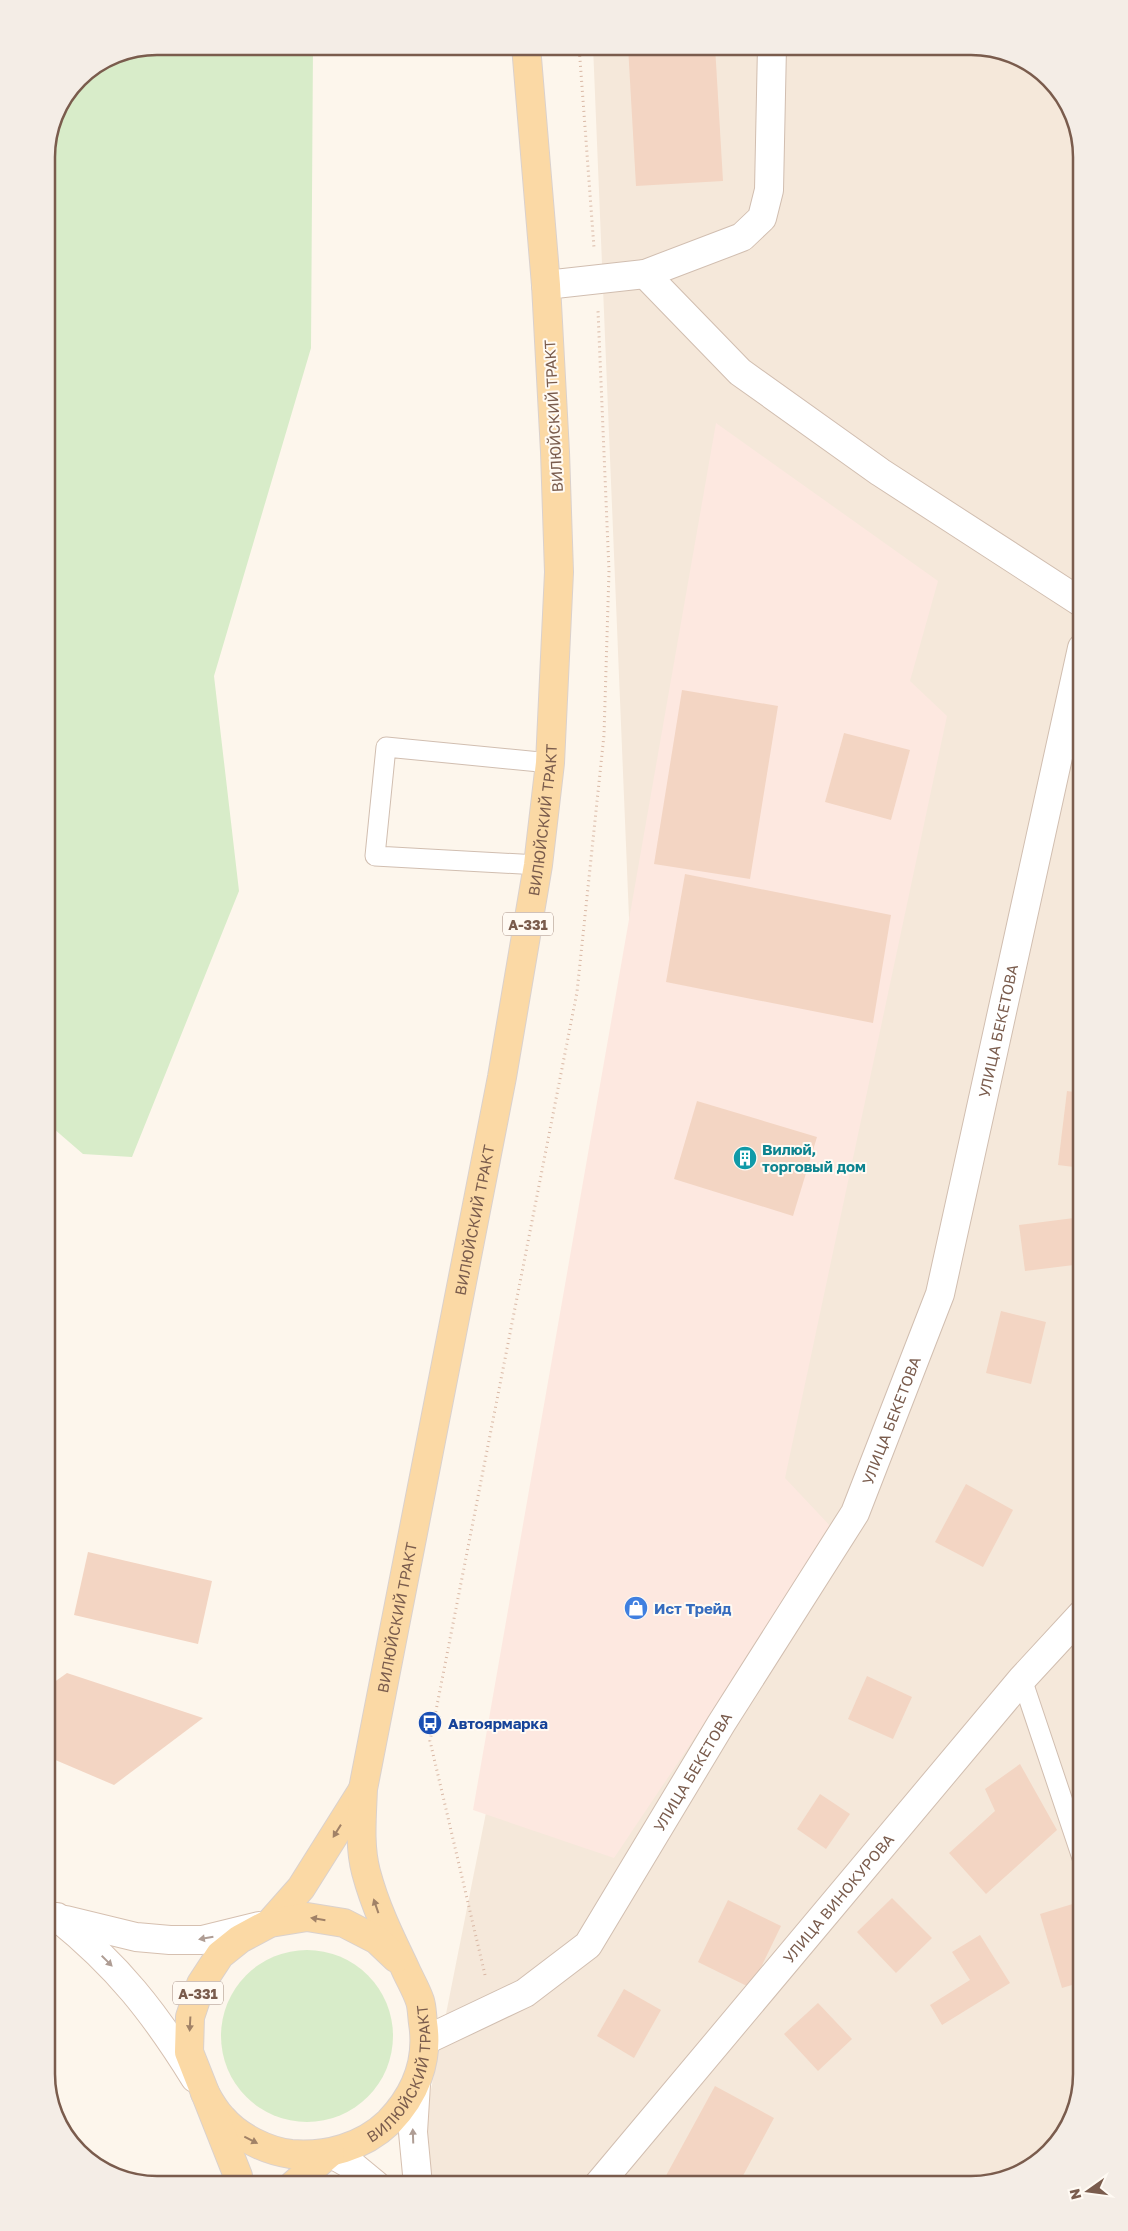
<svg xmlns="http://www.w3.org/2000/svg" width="1128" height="2231" font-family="'Golos Text',sans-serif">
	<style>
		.residential { fill: #f5e8da }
		.commercial { fill: #fde8e0 }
		.green { fill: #d8ecc9 }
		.building { fill: #f3d5c3 }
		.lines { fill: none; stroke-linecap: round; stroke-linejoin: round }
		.service-casing { stroke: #d1beb0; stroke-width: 21 }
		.minor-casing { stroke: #d1beb0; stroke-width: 30 }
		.secondary-casing { stroke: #d6c0b0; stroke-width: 30 }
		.primary-casing { stroke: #dad1cd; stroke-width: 30 }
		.path { stroke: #d9b8a5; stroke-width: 3; stroke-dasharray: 1 4; stroke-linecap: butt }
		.service { stroke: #fff; stroke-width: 19 }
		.minor { stroke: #fff; stroke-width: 28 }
		.secondary { stroke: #fff; stroke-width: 28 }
		.primary { stroke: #fbd9a5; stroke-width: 28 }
		.oneway { fill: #a18267 }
		.oneway2 { fill: #af9d94 }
		.labels { text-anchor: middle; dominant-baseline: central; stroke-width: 4; stroke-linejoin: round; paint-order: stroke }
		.shield { fill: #fffaf3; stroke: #a28b7f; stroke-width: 1 }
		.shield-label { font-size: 14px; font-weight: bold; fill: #7a5c4d }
		.street-label { font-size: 15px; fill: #7a5c4d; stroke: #fffaf3 }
		.culture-label { font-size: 15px; font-weight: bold; fill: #0d838f; stroke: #fffaf3; text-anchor: start }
		.shop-label { font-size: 15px; font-weight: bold; fill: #366cbe; stroke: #fffaf3; text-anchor: start }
		.transit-label { font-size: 15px; font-weight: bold; fill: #164399; stroke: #fffaf3; text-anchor: start }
		.rim { fill: none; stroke: #7a5c4d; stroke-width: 2.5 }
	</style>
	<rect width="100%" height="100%" fill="#fdf6ec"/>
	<polygon class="residential" points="593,46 979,47 1038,69 1073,115 1082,157 1082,2074 1063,2136 1013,2176 971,2185 412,2185 635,1063"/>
	<polygon class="commercial" points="716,423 938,581 910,681 947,716 785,1478 834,1530 614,1858 473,1810"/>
	<g class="green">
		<polygon points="157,46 313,46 311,348 214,676 239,891 132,1157 83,1154 46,1122 46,150 55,114 79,78 115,55"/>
		<circle cx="307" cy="2036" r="86"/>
	</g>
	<g class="building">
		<polygon points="628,46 715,46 723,181 636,186"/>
		<polygon points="682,690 778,706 750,879 654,864"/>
		<polygon points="844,733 910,750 891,820 825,802"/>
		<polygon points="685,874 891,915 873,1023 666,982"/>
		<polygon points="1067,1091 1082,1093 1082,1168 1058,1165"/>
		<polygon points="697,1101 817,1137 793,1216 674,1179"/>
		<polygon points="1082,1217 1082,1264 1025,1271 1019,1225"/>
		<polygon points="1001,1311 1046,1322 1031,1384 986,1373"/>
		<polygon points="966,1484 1013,1510 983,1567 935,1542"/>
		<polygon points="88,1552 212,1581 198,1644 74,1615"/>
		<polygon points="67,1673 203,1718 114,1785 46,1756 46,1688"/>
		<polygon points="867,1676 912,1697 893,1739 848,1719"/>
		<polygon points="1020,1764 1057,1830 986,1894 949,1853 995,1811 985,1789"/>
		<polygon points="820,1794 850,1814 826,1849 797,1829"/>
		<polygon points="892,1898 932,1938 896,1973 857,1932"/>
		<polygon points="728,1900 781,1926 751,1988 698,1962"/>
		<polygon points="1079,1902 1082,1911 1082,1982 1062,1988 1040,1914"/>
		<polygon points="980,1935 1010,1983 942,2025 930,2005 970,1980 952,1952"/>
		<polygon points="624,1989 661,2010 634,2058 597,2036"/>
		<polygon points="818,2003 852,2039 818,2071 784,2034"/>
		<polygon points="715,2086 774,2118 738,2185 666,2185 662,2183"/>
	</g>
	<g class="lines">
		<g class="service-casing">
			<g id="service">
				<polyline points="538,865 375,856 386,747 550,763"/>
				<polyline points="1022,1679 1082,1858"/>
			</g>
		</g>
		<g class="minor-casing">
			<g id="minor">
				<polyline points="645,274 740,372 880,472 1082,603"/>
				<polyline points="546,285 645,274 742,237 762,218 769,190 772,46"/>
				<path id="s1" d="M426,2040L525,1993L588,1945L721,1724L855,1513L940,1294L1082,648"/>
				<path id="s2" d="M598,2185L1022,1679L1082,1614"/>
			</g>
		</g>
		<g class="secondary-casing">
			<g id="secondary">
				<path d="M57,1917C118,1966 154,2012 195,2078"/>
				<polyline points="66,1920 136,1937 170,1940 202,1940 259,1926"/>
				<polyline points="416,2084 413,2132 418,2185"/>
				<polyline points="330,2153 353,2166 376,2185"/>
			</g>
		</g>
		<g class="primary-casing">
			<g id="primary">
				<polyline points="270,1923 301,1888 362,1791"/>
				<path id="s3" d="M205,2093C210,2102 215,2111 222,2118C238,2137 267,2151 291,2154C326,2157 363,2147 389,2122C415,2095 429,2061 423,2023C422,2016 422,2007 420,2001C416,1989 409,1978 404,1966C389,1935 375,1906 366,1872C359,1846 362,1816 363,1789L502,1077L538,865L550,763L559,572L555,452L546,285L526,46"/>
				<polyline points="239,2185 238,2176 189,2052 190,2017 201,1984 220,1955 240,1939 270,1923 307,1917 344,1923 377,1940 396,1958"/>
				<polyline points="293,2185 330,2153"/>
			</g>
		</g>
		<g class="path">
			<polyline points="579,46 594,248"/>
			<polyline points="485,1975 430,1741 577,992 604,735 609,571 598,311"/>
		</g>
		<use href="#service" class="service"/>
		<use href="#minor" class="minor"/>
		<use href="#secondary" class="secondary"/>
		<use href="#primary" class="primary"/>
	</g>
	<defs><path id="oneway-solid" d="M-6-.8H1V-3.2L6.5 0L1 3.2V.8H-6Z" transform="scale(1.25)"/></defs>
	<g class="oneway">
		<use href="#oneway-solid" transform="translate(337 1831) rotate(122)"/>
		<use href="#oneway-solid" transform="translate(376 1906) rotate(-109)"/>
		<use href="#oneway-solid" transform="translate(318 1919) rotate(-171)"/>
		<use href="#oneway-solid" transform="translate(190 2024) rotate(93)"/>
		<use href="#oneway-solid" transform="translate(251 2140) rotate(27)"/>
	</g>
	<g class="oneway2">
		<use href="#oneway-solid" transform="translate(206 1938) rotate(170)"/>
		<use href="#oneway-solid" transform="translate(107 1961) rotate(45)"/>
		<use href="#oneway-solid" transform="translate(413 2136) rotate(-92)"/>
	</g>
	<defs>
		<g id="building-disc" transform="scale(1.25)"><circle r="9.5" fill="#0f9aa8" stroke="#fffaf3"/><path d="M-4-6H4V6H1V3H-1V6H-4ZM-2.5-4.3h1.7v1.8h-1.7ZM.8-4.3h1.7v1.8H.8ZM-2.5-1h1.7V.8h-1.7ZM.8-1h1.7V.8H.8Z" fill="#fff"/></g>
		<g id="shop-disc" transform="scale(1.25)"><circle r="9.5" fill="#3f7fe0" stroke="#fffaf3"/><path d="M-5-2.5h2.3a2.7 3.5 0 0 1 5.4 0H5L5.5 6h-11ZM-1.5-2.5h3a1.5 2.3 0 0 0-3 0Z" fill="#fff"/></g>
		<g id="bus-disc" transform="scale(1.25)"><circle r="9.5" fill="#1a4fb4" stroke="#fffaf3"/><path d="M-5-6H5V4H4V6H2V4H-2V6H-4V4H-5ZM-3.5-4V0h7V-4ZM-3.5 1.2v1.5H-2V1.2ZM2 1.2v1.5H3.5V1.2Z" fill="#fff"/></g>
	</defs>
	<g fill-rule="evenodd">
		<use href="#building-disc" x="745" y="1158"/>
		<use href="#shop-disc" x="636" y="1608"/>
		<use href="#bus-disc" x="430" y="1723"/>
	</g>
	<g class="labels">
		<g class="shield">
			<rect x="503" y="912.5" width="50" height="23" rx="4"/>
			<rect x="173" y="1981.5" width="50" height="23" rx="4"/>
		</g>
		<g class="shield-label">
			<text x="528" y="924">А-331</text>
			<text x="198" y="1993">А-331</text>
		</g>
		<g class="street-label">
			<text transform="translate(553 416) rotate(-93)">ВИЛЮЙСКИЙ ТРАКТ</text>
			<text stroke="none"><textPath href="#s3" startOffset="1556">ВИЛЮЙСКИЙ ТРАКТ</textPath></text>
			<text stroke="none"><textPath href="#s1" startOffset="1201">УЛИЦА БЕКЕТОВА</textPath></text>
			<text stroke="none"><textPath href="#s3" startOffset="1150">ВИЛЮЙСКИЙ ТРАКТ</textPath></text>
			<text stroke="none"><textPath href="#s1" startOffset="796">УЛИЦА БЕКЕТОВА</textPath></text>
			<text stroke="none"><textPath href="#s3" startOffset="745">ВИЛЮЙСКИЙ ТРАКТ</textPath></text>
			<text stroke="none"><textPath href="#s1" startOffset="391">УЛИЦА БЕКЕТОВА</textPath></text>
			<text stroke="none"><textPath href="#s2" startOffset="374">УЛИЦА ВИНОКУРОВА</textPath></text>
			<text stroke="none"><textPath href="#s3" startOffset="266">ВИЛЮЙСКИЙ ТРАКТ</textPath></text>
		</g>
		<g class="culture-label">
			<text x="762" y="1149">Вилюй,<tspan x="762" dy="17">торговый дом</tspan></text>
		</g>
		<g class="shop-label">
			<text x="654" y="1608">Ист Трейд</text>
		</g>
		<g class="transit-label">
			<text x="448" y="1723">Автоярмарка</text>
		</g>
	</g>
	<path d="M0 0H1128V2231H0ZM157 55H971A102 102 0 0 1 1073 157V2074A102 102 0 0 1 971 2176H157A102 102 0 0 1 55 2074V157A102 102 0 0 1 157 55Z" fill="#f4ede6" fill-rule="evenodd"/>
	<path class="rim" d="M157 55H971A102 102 0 0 1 1073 157V2074A102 102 0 0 1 971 2176H157A102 102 0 0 1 55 2074V157A102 102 0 0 1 157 55Z"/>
	<g transform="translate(1088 2191) rotate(256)" stroke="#fffaf3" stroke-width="4" paint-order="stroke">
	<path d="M0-4L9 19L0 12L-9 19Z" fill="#7a5c4d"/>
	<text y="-8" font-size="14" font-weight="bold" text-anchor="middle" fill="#7a5c4d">N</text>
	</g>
</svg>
